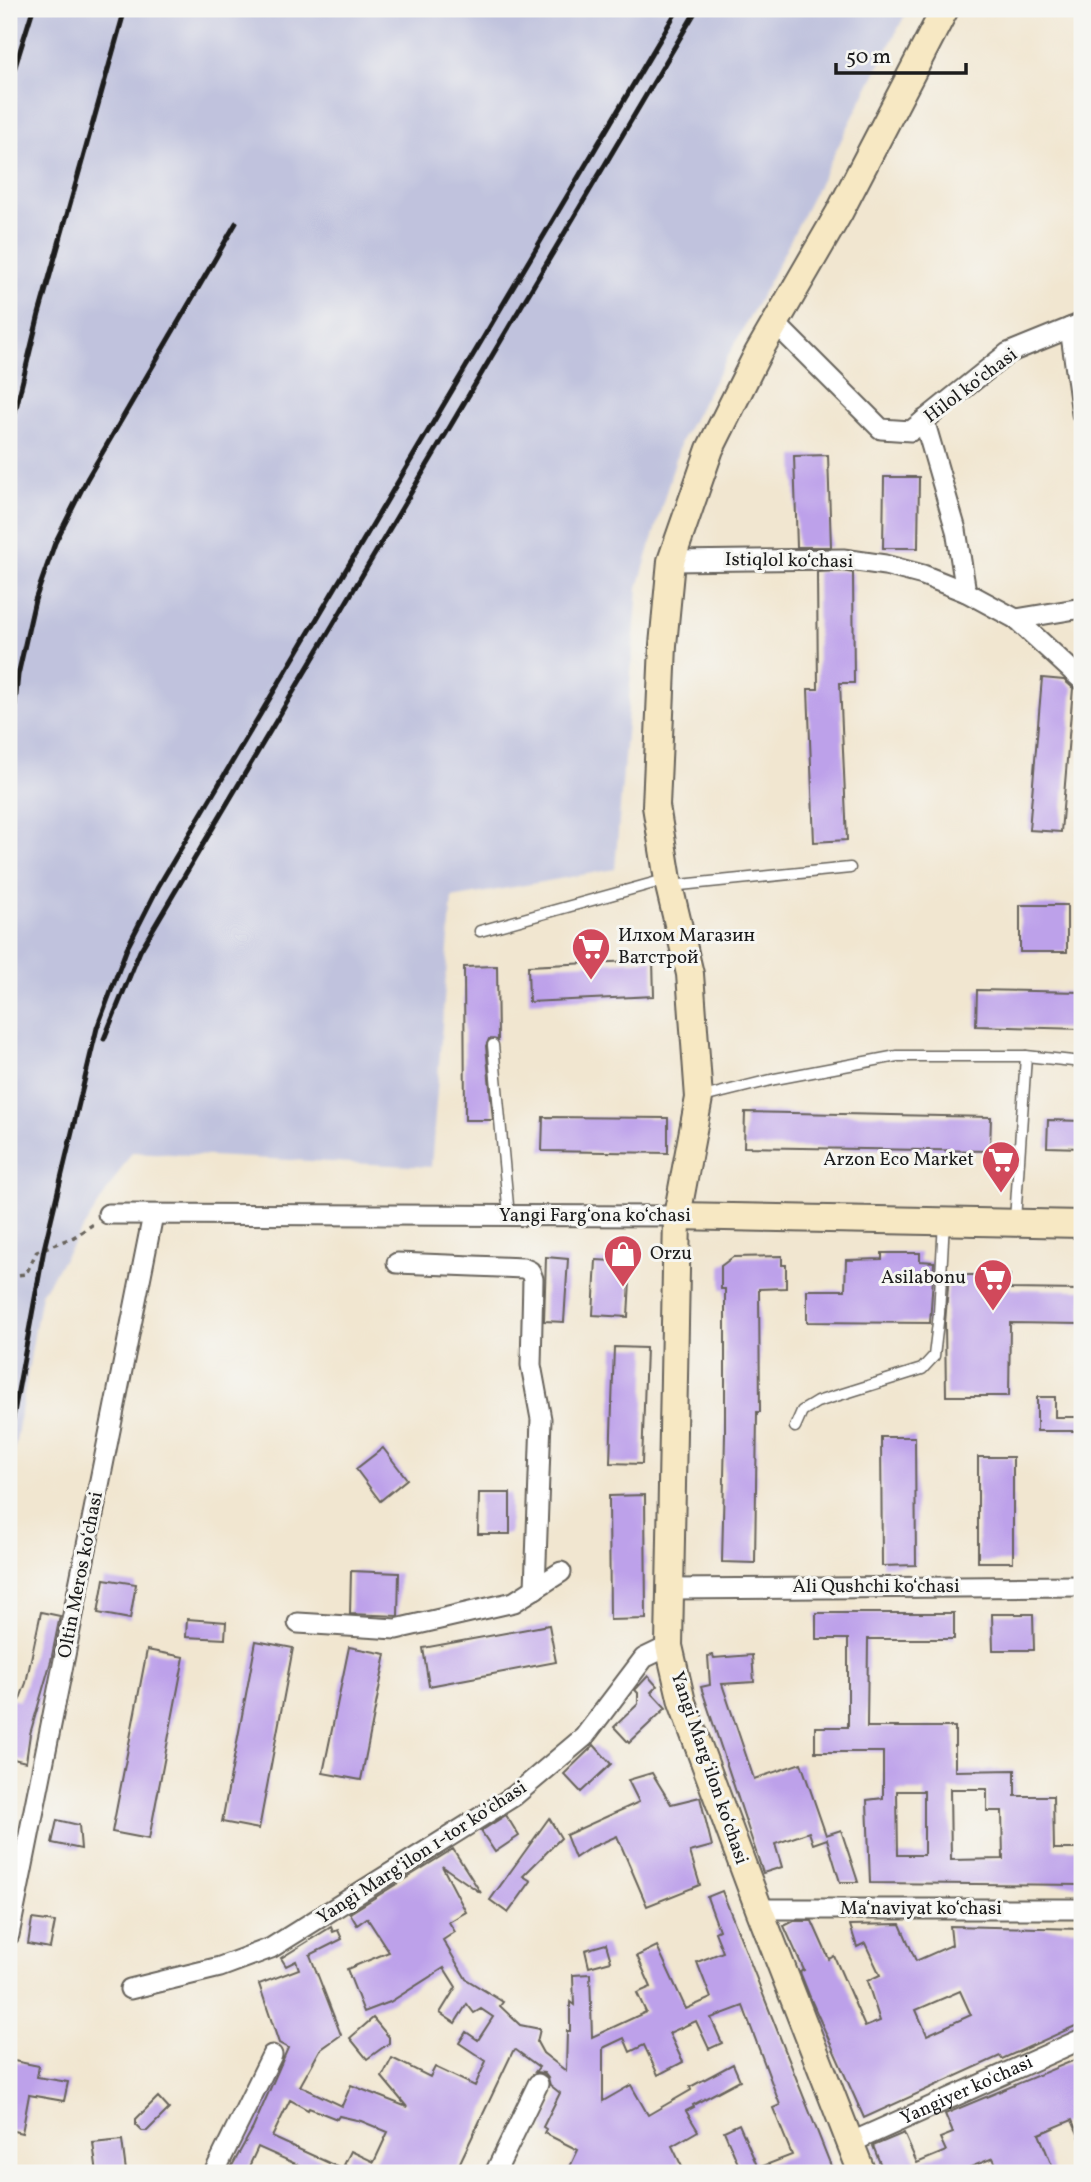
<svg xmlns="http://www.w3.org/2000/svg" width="1091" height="2182" font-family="Vollkorn,serif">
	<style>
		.industrial { fill: #c0c2dd }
		.building { fill: #bda1ea; fill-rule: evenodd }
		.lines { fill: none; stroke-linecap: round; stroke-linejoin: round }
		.lane-casing { stroke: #67635b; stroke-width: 13 }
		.street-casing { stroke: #67635b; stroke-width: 23 }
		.secondary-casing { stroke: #67635b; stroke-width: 30 }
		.path { stroke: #67635b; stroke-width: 3.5; stroke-dasharray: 5 5; stroke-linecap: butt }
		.lane { stroke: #fff; stroke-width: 10 }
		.street { stroke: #fff; stroke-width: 19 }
		.secondary { stroke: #f7e8c3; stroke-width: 26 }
		.rail { stroke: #1c1c1c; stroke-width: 5 }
		.labels { text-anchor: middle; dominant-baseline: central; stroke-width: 6; stroke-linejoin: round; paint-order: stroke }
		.street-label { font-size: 19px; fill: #1c1c1c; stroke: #f6f6f2 }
		.poi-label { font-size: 19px; fill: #1c1c1c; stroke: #f6f6f2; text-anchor: start }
	</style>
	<rect width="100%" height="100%" fill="#f6f6f2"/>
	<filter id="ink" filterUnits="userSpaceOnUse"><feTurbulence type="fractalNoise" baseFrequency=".0143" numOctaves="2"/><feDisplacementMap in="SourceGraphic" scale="14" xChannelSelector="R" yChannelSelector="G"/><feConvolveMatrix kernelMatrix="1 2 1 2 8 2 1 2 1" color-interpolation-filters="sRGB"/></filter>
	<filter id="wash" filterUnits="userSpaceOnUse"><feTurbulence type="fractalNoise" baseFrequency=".00686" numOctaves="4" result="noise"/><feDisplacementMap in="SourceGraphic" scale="28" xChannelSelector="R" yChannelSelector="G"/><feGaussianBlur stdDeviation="1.57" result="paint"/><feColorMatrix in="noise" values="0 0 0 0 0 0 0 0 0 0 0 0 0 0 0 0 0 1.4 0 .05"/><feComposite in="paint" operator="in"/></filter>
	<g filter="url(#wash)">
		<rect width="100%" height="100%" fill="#f1e6d0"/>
		<polygon class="industrial" points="9,9 908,9 770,280 681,441 638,588 615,869 452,898 431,1167 132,1152 41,1294 9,1482"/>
		<g id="blocks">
			<g class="building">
				<polygon points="828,455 831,547 797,547 794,456"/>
				<polygon points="884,477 919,477 918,548 883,548"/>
				<polygon points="842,571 853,573 854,683 840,683 847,840 814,842 808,689 818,689 817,572"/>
				<polygon points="1042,678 1064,680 1073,688 1061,832 1029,830"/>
				<rect x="1020" y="905" width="47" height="47"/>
				<polygon points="653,960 654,996 529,1002 528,966"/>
				<polygon points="497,966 498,1040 489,1039 486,1046 493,1120 465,1120 464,967"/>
				<polygon points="977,990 1082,992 1082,1029 976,1026"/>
				<polygon points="745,1112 991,1117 990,1151 744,1147"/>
				<polygon points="543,1117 668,1118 668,1153 542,1151"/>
				<polygon points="1048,1120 1082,1121 1082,1148 1047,1147"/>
				<polygon points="882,1253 920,1253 920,1261 934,1262 930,1323 807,1322 807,1290 845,1290 846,1260 882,1259"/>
				<polygon points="782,1256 782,1265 786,1265 786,1288 759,1289 760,1412 757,1412 755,1563 722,1562 725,1435 725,1289 721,1289 721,1266 733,1257"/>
				<polygon points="546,1257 568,1259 564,1322 544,1321"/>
				<polygon points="596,1260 631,1262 628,1317 593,1315"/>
				<polygon points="949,1275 1010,1275 1010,1289 1082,1290 1082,1324 1010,1323 1009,1396 946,1396 945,1323"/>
				<polygon points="614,1347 646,1348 642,1464 610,1463"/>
				<polygon points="1037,1397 1055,1397 1055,1417 1082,1417 1082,1431 1037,1431"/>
				<polygon points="881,1437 915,1437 916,1565 882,1566"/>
				<polygon points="383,1448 407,1479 380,1501 356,1469"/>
				<rect x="978" y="1457" width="35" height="105"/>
				<polygon points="479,1493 510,1493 510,1534 478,1534"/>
				<polygon points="645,1495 646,1619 610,1620 609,1496"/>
				<polygon points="351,1571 399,1573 398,1616 350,1614"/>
				<polygon points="104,1579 136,1584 130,1619 98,1613"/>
				<polygon points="41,1612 60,1616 51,1661 30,1734 26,1762 9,1758 9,1698 19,1701 26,1683"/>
				<path d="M816,1613H954V1639H868L867,1727H955V1771L1015,1770V1796H1053L1054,1849H1082V1885L870,1883L867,1800L883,1798V1752H815V1727H848V1639H816ZM950,1789H987V1811H1002L1003,1859L951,1860ZM897,1791H924V1855H898Z"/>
				<polygon points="992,1614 1033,1614 1034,1650 993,1650"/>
				<polygon points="187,1619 226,1622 225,1639 186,1637"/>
				<polygon points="549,1625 556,1662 429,1686 423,1648"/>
				<polygon points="256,1641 293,1648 259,1829 222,1822"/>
				<polygon points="349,1647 386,1654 361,1780 323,1773"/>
				<polygon points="147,1650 184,1657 149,1839 112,1832"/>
				<polygon points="713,1655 714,1658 752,1655 754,1682 722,1684 754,1779 801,1763 826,1835 841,1830 858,1882 840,1882 827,1839 813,1844 809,1832 775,1844 782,1867 763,1873 701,1687 710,1685 708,1656"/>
				<polygon points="648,1676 657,1686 651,1692 666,1708 629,1743 614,1727 638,1704 638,1693 635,1690"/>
				<polygon points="594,1745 611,1764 581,1792 564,1774"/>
				<polygon points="652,1773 671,1804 700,1797 712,1846 690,1852 700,1885 647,1906 617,1836 590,1848 575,1858 566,1835 639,1802 628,1780"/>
				<polygon points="506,1815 519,1836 495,1852 481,1831"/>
				<polygon points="549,1818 561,1838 523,1876 531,1881 508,1913 490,1900"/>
				<polygon points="57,1820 79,1825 81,1849 52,1843"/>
				<polygon points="453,1849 481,1893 442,1866 466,1912 449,1922 455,1932 443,1940 466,1979 503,2002 500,2006 520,2025 540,2029 537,2042 543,2053 566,2071 567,2031 570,2031 570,2002 574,2005 573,1975 590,1974 592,2037 646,2012 637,1993 651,1987 637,1956 657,1946 686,2009 711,1998 697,1962 723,1952 715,1932 719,1930 707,1897 722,1891 831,2166 813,2173 742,2173 724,2131 739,2124 758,2168 792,2155 773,2108 780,2105 743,2006 711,2018 722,2043 709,2049 696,2021 669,2033 683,2062 658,2075 644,2045 630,2052 624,2038 603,2048 603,2101 631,2085 648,2115 691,2090 690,2087 733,2064 740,2080 693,2105 694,2107 686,2111 698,2131 672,2146 685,2173 567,2173 578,2150 544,2133 546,2129 543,2127 560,2093 550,2085 548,2078 544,2073 535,2072 539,2067 516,2050 513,2051 455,2173 362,2173 344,2165 351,2151 374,2162 388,2132 361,2121 339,2116 337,2119 309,2108 308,2110 290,2100 272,2137 351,2173 316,2173 258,2147 246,2173 228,2173 253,2128 288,2048 279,2043 259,1984 299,1969 296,1961 286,1966 281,1958 331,1927 333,1932 338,1930 342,1939 310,1955 341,2035 320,2050 300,2086 342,2106 351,2085 407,2107 382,2077 392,2058 430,2077 435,2067 475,2086 486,2061 459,2043 466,2032 478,2040 493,2017 481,2009 474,2013 467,2004 455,2023 440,2013 456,1987 444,1968 390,2002 364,2012 347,1969 389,1952 367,1918 357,1925 350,1913"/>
				<polygon points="32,1919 55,1922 50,1948 28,1944"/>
				<path d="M794,1921H812L829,1959L834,1956L865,2027L880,2021L867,1981L880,1975L865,1943L857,1947L850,1925L900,1924L916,1961L952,1945L950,1926L1082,1929V2023L1002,2059L1000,2056L864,2118L812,2002L800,1972L804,1970L784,1926ZM960,1991L971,2015L927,2035L916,2010Z"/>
				<polygon points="606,1944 611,1961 589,1967 585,1950"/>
				<polygon points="373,2018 389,2037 389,2043 367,2059 350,2038"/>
				<polygon points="1082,2057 1082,2143 1072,2120 1039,2134 1055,2173 1000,2173 993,2158 968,2168 970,2173 884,2173 873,2146 904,2133 917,2163 946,2151 940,2138 953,2133 945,2114"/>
				<polygon points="9,2060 39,2066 37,2077 68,2082 64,2101 29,2095 22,2133 9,2130"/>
				<polygon points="158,2097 169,2109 147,2131 142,2131 136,2125 136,2119"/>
				<polygon points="122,2140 126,2171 97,2173 93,2143"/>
			</g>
		</g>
	</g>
	<g filter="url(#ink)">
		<use href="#blocks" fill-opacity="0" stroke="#67635b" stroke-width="2"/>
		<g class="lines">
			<g class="lane-casing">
				<g id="lane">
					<polyline points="670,886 850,868"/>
					<polyline points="480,931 668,879"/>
					<polyline points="493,1045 509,1216"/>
					<polyline points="699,1098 775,1079 897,1056 1026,1056 1082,1062"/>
					<polyline points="1015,1220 1026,1056"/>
					<polyline points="795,1427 802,1411 817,1402 922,1369 934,1356 939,1314 944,1221"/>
				</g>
			</g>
			<g class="street-casing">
				<g id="street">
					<polyline points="775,323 881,429 911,431 1008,353 1082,323"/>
					<polyline points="1070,328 1082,414"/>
					<polyline points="924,420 956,530 966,592"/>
					<polyline points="671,561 843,559 885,565 923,575 966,592 1016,619 1082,680"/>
					<polyline points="1016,619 1082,608"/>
					<polyline points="108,1214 677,1216"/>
					<polyline points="397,1263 523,1268 530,1271 533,1279 531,1365 541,1419 535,1589"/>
					<polyline points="670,1589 1082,1586"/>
					<polyline points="298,1623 396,1629 514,1602 561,1572"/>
					<polyline points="759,1909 1082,1909"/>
					<polyline points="9,1935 153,1215"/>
					<polyline points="130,1989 220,1967 271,1948 514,1796 584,1737 644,1658 669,1646"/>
					<path id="s1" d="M850,2143L1082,2039"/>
					<polyline points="214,2173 272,2055"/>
					<polyline points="495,2173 538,2084"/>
				</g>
			</g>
			<g class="secondary-casing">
				<g id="secondary">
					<polyline points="677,1216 1082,1224"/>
					<polyline points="862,2173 759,1909 682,1702 669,1646 677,1216 699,1098 690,974 669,886 656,806 663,645 671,561 710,449 758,353 839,213 945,9"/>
				</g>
			</g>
			<polyline class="path" points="9,1276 26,1274 37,1251 74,1237 95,1223"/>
			<use href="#lane" class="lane"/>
			<use href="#street" class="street"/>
			<use href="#secondary" class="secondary"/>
			<g class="rail">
				<polyline points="9,86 33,9"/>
				<polyline points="9,437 39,314 125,9"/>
				<polyline points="9,764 18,675 35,600 55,543 87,479 236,223"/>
				<polyline points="104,1039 140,951 697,9"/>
				<polyline points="9,1109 13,1173"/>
				<polyline points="9,1440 44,1249 97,1028 127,948 158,887 678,9"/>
			</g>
		</g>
	</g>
	<defs>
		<g id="supermarket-pin" transform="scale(2.0125)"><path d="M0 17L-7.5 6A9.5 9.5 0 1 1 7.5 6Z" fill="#d1495b" stroke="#f6f6f2"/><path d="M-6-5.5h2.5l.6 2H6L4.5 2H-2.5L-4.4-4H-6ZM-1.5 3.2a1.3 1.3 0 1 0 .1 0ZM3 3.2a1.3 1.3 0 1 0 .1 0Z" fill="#fff"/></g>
		<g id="shop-pin" transform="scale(2.0125)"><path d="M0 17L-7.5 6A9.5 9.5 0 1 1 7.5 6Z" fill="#d1495b" stroke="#f6f6f2"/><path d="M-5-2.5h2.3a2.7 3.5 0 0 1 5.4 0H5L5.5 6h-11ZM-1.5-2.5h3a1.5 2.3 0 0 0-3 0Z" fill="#fff"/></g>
	</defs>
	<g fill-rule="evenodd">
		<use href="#supermarket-pin" x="591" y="947"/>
		<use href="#supermarket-pin" x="1001" y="1160"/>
		<use href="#shop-pin" x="623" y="1254"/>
		<use href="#supermarket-pin" x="993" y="1278"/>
	</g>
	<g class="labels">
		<g class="street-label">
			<text transform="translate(971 386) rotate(-37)">Hilol koʻchasi</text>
			<text transform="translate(789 561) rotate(1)">Istiqlol koʻchasi</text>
			<text x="595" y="1216">Yangi Fargʻona koʻchasi</text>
			<text transform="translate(81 1575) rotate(-79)">Oltin Meros koʻchasi</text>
			<text x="876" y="1587">Ali Qushchi koʻchasi</text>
			<text transform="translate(709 1768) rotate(71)">Yangi Margʻilon koʻchasi</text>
			<text transform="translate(422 1853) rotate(-33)">Yangi Margʻilon 1-tor koʼchasi</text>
			<text x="921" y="1909">Maʻnaviyat koʻchasi</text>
			<text stroke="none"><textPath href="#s1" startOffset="128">Yangiyer ko'chasi</textPath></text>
		</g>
		<g class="poi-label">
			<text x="618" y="936">Илхом Магазин<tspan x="618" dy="22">Ватстрой</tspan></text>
			<text x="974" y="1160" text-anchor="end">Arzon Eco Market</text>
			<text x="650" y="1254">Orzu</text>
			<text x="966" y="1278" text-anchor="end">Asilabonu</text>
		</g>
	</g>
	<rect width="1091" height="2182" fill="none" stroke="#f6f6f2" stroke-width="35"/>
	<path d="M836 63v10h130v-10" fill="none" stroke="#1c1c1c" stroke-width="3.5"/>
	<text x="846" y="63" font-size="21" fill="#1c1c1c" stroke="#f6f6f2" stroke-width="5" paint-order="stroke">50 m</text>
</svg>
